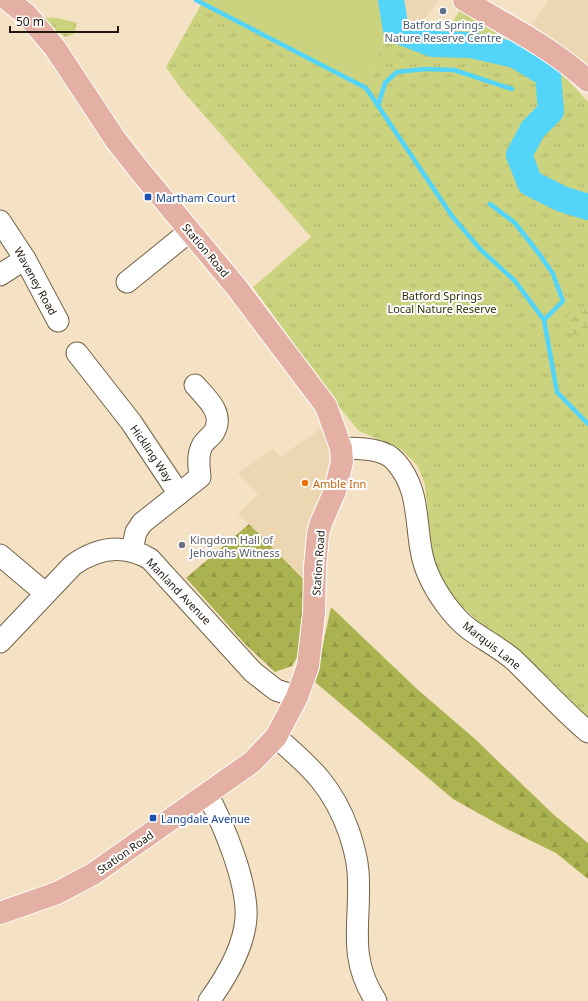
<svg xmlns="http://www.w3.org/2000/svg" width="588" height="1001" font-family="'Noto Sans',sans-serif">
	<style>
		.built { fill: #edd6b2 }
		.grass { fill: url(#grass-tufts) }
		.forest { fill: url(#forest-firs) }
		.wetland { fill: url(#wetland-marsh) }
		.garden { fill: #cbd37e }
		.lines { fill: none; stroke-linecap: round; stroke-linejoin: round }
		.stream { stroke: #53d4f9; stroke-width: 4.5 }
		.river { stroke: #53d4f9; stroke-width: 26 }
		.minor-casing { stroke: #736248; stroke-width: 23 }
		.major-casing { stroke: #fff; stroke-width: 24 }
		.minor { stroke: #fff; stroke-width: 21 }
		.major { stroke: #e3b0a3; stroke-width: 22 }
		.service-dot { fill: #5c6f8a; stroke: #fff; stroke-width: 1.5 }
		.transit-dot { fill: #1a4fb4; stroke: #fff; stroke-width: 1.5 }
		.food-dot { fill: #e8710a; stroke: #fff; stroke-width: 1.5 }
		.worship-dot { fill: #6b7280; stroke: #fff; stroke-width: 1.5 }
		.labels { text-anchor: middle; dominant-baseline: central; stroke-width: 4; stroke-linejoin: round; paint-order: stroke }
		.service-label { font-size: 11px; fill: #4e5e75; stroke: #fff }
		.transit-label { font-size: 11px; fill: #164399; stroke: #fff; text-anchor: start }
		.street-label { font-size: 11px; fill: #1f180e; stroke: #fff }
		.park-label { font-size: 11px; fill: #313409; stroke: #fff }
		.food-label { font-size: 11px; fill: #c56008; stroke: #fff; text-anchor: start }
		.worship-label { font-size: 11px; fill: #5b616d; stroke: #fff; text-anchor: start }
	</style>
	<defs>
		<pattern id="grass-tufts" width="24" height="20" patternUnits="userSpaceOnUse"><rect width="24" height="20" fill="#cbd37e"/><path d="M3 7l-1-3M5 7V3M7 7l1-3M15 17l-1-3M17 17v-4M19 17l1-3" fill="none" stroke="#aeb46c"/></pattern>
		<pattern id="forest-firs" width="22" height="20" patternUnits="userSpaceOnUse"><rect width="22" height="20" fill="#abb351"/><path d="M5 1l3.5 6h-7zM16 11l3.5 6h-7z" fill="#939945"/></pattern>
		<pattern id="wetland-marsh" width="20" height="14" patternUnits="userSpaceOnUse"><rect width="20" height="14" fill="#cbd37e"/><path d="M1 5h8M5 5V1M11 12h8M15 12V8" fill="none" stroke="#aeb46c"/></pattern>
	</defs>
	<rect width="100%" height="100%" fill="#f5e2c4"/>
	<g class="built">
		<polygon points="398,0 438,0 413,35 405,25"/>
		<polygon points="549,0 588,0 588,64 532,25"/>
		<polygon points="324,426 330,451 325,484 315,507 307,543 305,577 302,578 238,514 258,494 238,473 273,449 280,457"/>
	</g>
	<g class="grass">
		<polygon points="202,3 366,88 390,22 435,50 460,10 566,78 588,102 588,718 510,643 479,622 459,604 438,573 432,559 425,484 417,465 401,449 359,431 340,408 253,287 311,237 182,90 166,67"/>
		<polygon points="39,17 58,18 77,23 74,34 65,37"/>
	</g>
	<g class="forest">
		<polygon points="249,524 302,578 305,577 311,600 299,654 292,666 275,672 246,645 186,578"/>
		<polygon points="331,607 417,689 475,739 553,814 588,843 588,879 556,853 505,828 453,799 315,682"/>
	</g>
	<polygon class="wetland" points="588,306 588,335 569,334 566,319 570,309"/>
	<polygon class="garden" points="196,0 381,0 390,22 366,88"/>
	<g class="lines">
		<g class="stream">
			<polyline points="196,0 366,88 452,216 480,249 515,281 544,320 557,392 588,424"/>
			<polyline points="378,106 385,83 397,72 425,69 454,70 512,89"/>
			<polyline points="490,204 515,223 540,255 553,274 563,301 544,320"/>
		</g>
		<polyline class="river" points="391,0 396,30 433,44 471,45 515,55 548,75 551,111 533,129 519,155 530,183 562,199 588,207"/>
		<g class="minor-casing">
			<g id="minor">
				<polyline points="0,221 25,259 58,321"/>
				<polyline points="0,275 25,259"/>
				<polyline points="127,282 190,231"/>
				<polyline points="77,353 131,422 179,494"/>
				<path d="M341,448C357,449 383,447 395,461C426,495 411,538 429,576C437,594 453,617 469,629C484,640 500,648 514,660C539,684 562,710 588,732"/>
				<path d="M132,550L136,532L142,523L200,477C199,467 197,455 202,446C204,441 211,437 214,432C225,413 206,398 195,385"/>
				<polyline points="0,555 45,593"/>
				<path d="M0,642L73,565C97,548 123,543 150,559L253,672L276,690L297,697"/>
				<path d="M276,737C312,768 333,787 349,832C353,844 357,858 358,871C362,920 346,955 376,1001"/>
				<path d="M207,794C224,825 248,883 246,918C244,947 225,979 209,1001"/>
			</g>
		</g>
		<g class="major-casing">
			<g id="major">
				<path d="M464,0C506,25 552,48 588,81"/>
				<polyline points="0,913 57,893 93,874 252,762 276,737 297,697 308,666 314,613 315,567 318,534 321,523 335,491 342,462 341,448 326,406 237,288 140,171 115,139 55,48 27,15 8,0"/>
			</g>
		</g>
		<use href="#minor" class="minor"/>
		<use href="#major" class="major"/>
	</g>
	<circle class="service-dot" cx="443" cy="11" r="4"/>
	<g class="transit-dot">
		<rect x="144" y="193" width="8" height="8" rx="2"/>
		<rect x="149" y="814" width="8" height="8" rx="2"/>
	</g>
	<circle class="food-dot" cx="305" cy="483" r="4"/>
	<circle class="worship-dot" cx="182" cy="545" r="4"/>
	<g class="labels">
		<g class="service-label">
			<text x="443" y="24">Batford Springs<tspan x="443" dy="13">Nature Reserve Centre</tspan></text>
		</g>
		<g class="transit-label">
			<text x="156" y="197">Martham Court</text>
			<text x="161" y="818">Langdale Avenue</text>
		</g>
		<g class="street-label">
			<text transform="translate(206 250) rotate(50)">Station Road</text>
			<text transform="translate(36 281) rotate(61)">Waveney Road</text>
			<text transform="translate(152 453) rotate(56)">Hickling Way</text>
			<text transform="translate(318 563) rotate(-86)">Station Road</text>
			<text transform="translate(179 591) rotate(46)">Manland Avenue</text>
			<text transform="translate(492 645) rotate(38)">Marquis Lane</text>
			<text transform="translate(125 852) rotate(-35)">Station Road</text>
		</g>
		<g class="park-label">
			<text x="442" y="295">Batford Springs<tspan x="442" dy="13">Local Nature Reserve</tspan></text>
		</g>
		<g class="food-label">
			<text x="313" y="483">Amble Inn</text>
		</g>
		<g class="worship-label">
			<text x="190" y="539">Kingdom Hall of<tspan x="190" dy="13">Jehovahs Witness</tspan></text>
		</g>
	</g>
	<path d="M10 26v6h108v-6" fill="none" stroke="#1f180e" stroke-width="2"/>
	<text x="16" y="26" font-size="12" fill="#1f180e" stroke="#ffffff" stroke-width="3" paint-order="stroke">50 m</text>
</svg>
